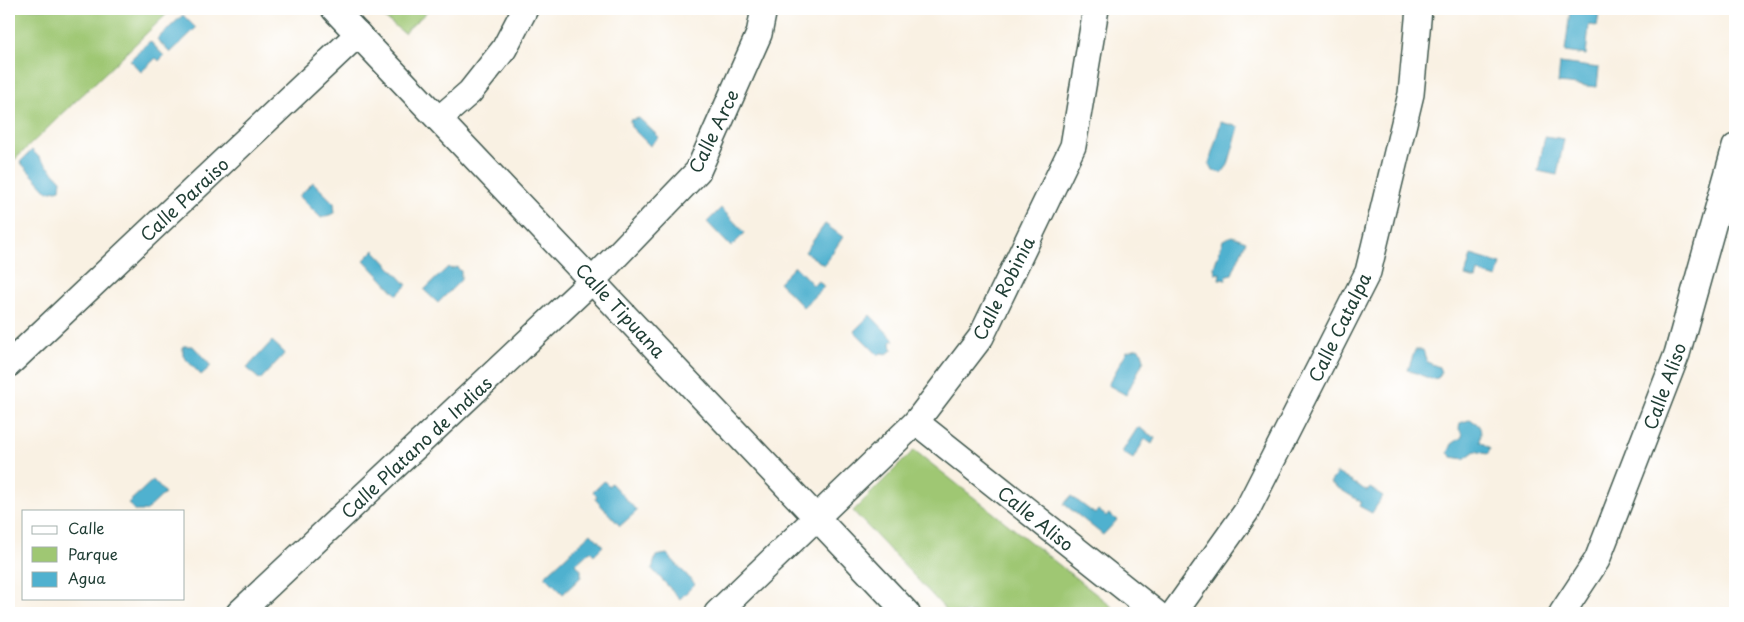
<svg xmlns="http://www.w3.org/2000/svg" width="1744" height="622" font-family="'Playpen Sans',sans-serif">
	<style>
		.green { fill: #9fc773; stroke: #5f8254 }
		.water { fill: #50b1cf; stroke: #387782 }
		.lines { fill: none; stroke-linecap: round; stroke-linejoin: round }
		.street-casing { stroke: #40584e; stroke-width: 28 }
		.street { stroke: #fff; stroke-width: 25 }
		.labels { text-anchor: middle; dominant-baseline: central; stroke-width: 4; stroke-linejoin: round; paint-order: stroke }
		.street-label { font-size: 18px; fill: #1f3d34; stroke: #fff }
	</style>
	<rect width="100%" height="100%" fill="#fff"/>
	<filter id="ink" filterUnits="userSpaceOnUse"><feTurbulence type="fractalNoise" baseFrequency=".02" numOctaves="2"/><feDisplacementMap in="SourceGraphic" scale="10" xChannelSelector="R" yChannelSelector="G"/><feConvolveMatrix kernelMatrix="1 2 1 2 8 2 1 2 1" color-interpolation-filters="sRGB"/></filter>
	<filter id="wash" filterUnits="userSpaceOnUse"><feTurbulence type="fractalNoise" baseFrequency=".0096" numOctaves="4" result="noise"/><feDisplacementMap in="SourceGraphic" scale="20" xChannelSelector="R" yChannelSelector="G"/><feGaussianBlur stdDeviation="1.12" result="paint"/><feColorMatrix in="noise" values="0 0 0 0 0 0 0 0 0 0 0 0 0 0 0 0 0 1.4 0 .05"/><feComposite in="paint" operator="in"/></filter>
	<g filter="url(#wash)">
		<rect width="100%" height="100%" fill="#f9f1e3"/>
		<g class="green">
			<polygon points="9,9 172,9 9,165"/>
			<polygon points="375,9 430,9 404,33 378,13"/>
			<polygon points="914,450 1120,613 949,613 853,511"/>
		</g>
		<g class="water">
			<polygon points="1570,11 1599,14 1597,26 1589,25 1586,55 1565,52"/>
			<polygon points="183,15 196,28 170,53 157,39"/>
			<polygon points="150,41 164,56 159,61 156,58 141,72 130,60"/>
			<polygon points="1560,63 1599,68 1597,87 1558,83"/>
			<polygon points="639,118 659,137 650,146 631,127 630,120"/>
			<polygon points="1221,122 1239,127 1228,165 1222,173 1213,171 1209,163"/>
			<polygon points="1545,136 1564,139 1557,175 1538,171"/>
			<polygon points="32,150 61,180 60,189 48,192 20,162"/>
			<polygon points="313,182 334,203 335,213 321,218 299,196"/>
			<polygon points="721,208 745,233 731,247 707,222"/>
			<polygon points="825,224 843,237 824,265 805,252"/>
			<polygon points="1232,236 1246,241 1232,274 1227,275 1226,280 1219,279 1220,273 1215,274 1214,267 1223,240"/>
			<polygon points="374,250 407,285 397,295 364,260"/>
			<polygon points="1471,255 1501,264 1497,278 1478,272 1476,279 1465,276"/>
			<polygon points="795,266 813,285 819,281 824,287 803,307 779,282"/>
			<polygon points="448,267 451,269 457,267 461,271 461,280 438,303 424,290"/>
			<polygon points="870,315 894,340 891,342 892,350 887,354 881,353 878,355 854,331"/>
			<polygon points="272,341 285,353 260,380 247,368"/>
			<polygon points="183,346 193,346 211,366 201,375 183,356"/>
			<polygon points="1138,348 1142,352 1144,360 1126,395 1108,385 1127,351"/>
			<polygon points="1415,350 1423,350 1427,362 1439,367 1441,373 1438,378 1431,379 1408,370"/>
			<path d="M1469,420C1481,423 1482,430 1480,441L1490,449L1489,452L1487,454L1475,451L1464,459L1452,457L1448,453L1452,444L1462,437V434L1459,429L1460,423Z"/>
			<polygon points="1138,427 1155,438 1152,444 1145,439 1133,459 1122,452"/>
			<polygon points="1337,473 1367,491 1370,488 1383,496 1372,513 1359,506 1361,502 1330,483"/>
			<polygon points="153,480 165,493 146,511 135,511 128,503"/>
			<polygon points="604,481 609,486 611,483 637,511 620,526 595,499 597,496 593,492"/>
			<polygon points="1071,496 1095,514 1098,510 1106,516 1109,514 1117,520 1103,535 1064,504"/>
			<polygon points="591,533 603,546 594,555 590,551 576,564 581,570 581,577 563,594 545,576"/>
			<polygon points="667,554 695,584 680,599 652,569 656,556"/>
		</g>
	</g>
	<g filter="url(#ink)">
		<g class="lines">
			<g class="street-casing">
				<g id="street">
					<polyline points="334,9 907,613"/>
					<polyline points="439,119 470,92 504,49 525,9"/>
					<polyline points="9,364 358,34"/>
					<polyline points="916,422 1156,613"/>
					<polyline points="239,613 593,280 698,171 759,34 764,9"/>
					<polyline points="717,613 916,422 981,337 1073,146 1096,9"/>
					<polyline points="1174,613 1246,512 1368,272 1411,94 1419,9"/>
					<polyline points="1562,613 1597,560 1677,354 1735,147"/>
				</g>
			</g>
			<use href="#street" class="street"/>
		</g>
	</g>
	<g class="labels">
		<g class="street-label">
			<text transform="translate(713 131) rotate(-64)">Calle Arce</text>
			<text transform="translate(184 199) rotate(-43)">Calle Paraiso</text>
			<text transform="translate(1003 288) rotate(-63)">Calle Robinia</text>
			<text transform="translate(621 310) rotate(47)">Calle Tipuana</text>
			<text transform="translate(1339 327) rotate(-64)">Calle Catalpa</text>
			<text transform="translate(1664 386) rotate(-70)">Calle Aliso</text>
			<text transform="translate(416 447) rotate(-43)">Calle Platano de Indias</text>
			<text transform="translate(1036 518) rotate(39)">Calle Aliso</text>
		</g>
	</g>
	<rect width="1744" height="622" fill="none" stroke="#fff" stroke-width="30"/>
	<rect x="22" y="510" width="162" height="90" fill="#ffffff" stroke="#a5b1ae"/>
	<rect x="32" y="526" width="25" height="8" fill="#ffffff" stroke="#a5b1ae"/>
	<text x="68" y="534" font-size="15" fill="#1f3d34">Calle</text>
	<rect x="32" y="547" width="25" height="15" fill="#9fc773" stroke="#a5b1ae"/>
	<text x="68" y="560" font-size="15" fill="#1f3d34">Parque</text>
	<rect x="32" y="572" width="25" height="15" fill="#50b1cf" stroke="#a5b1ae"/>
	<text x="68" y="584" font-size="15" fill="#1f3d34">Agua</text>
</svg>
